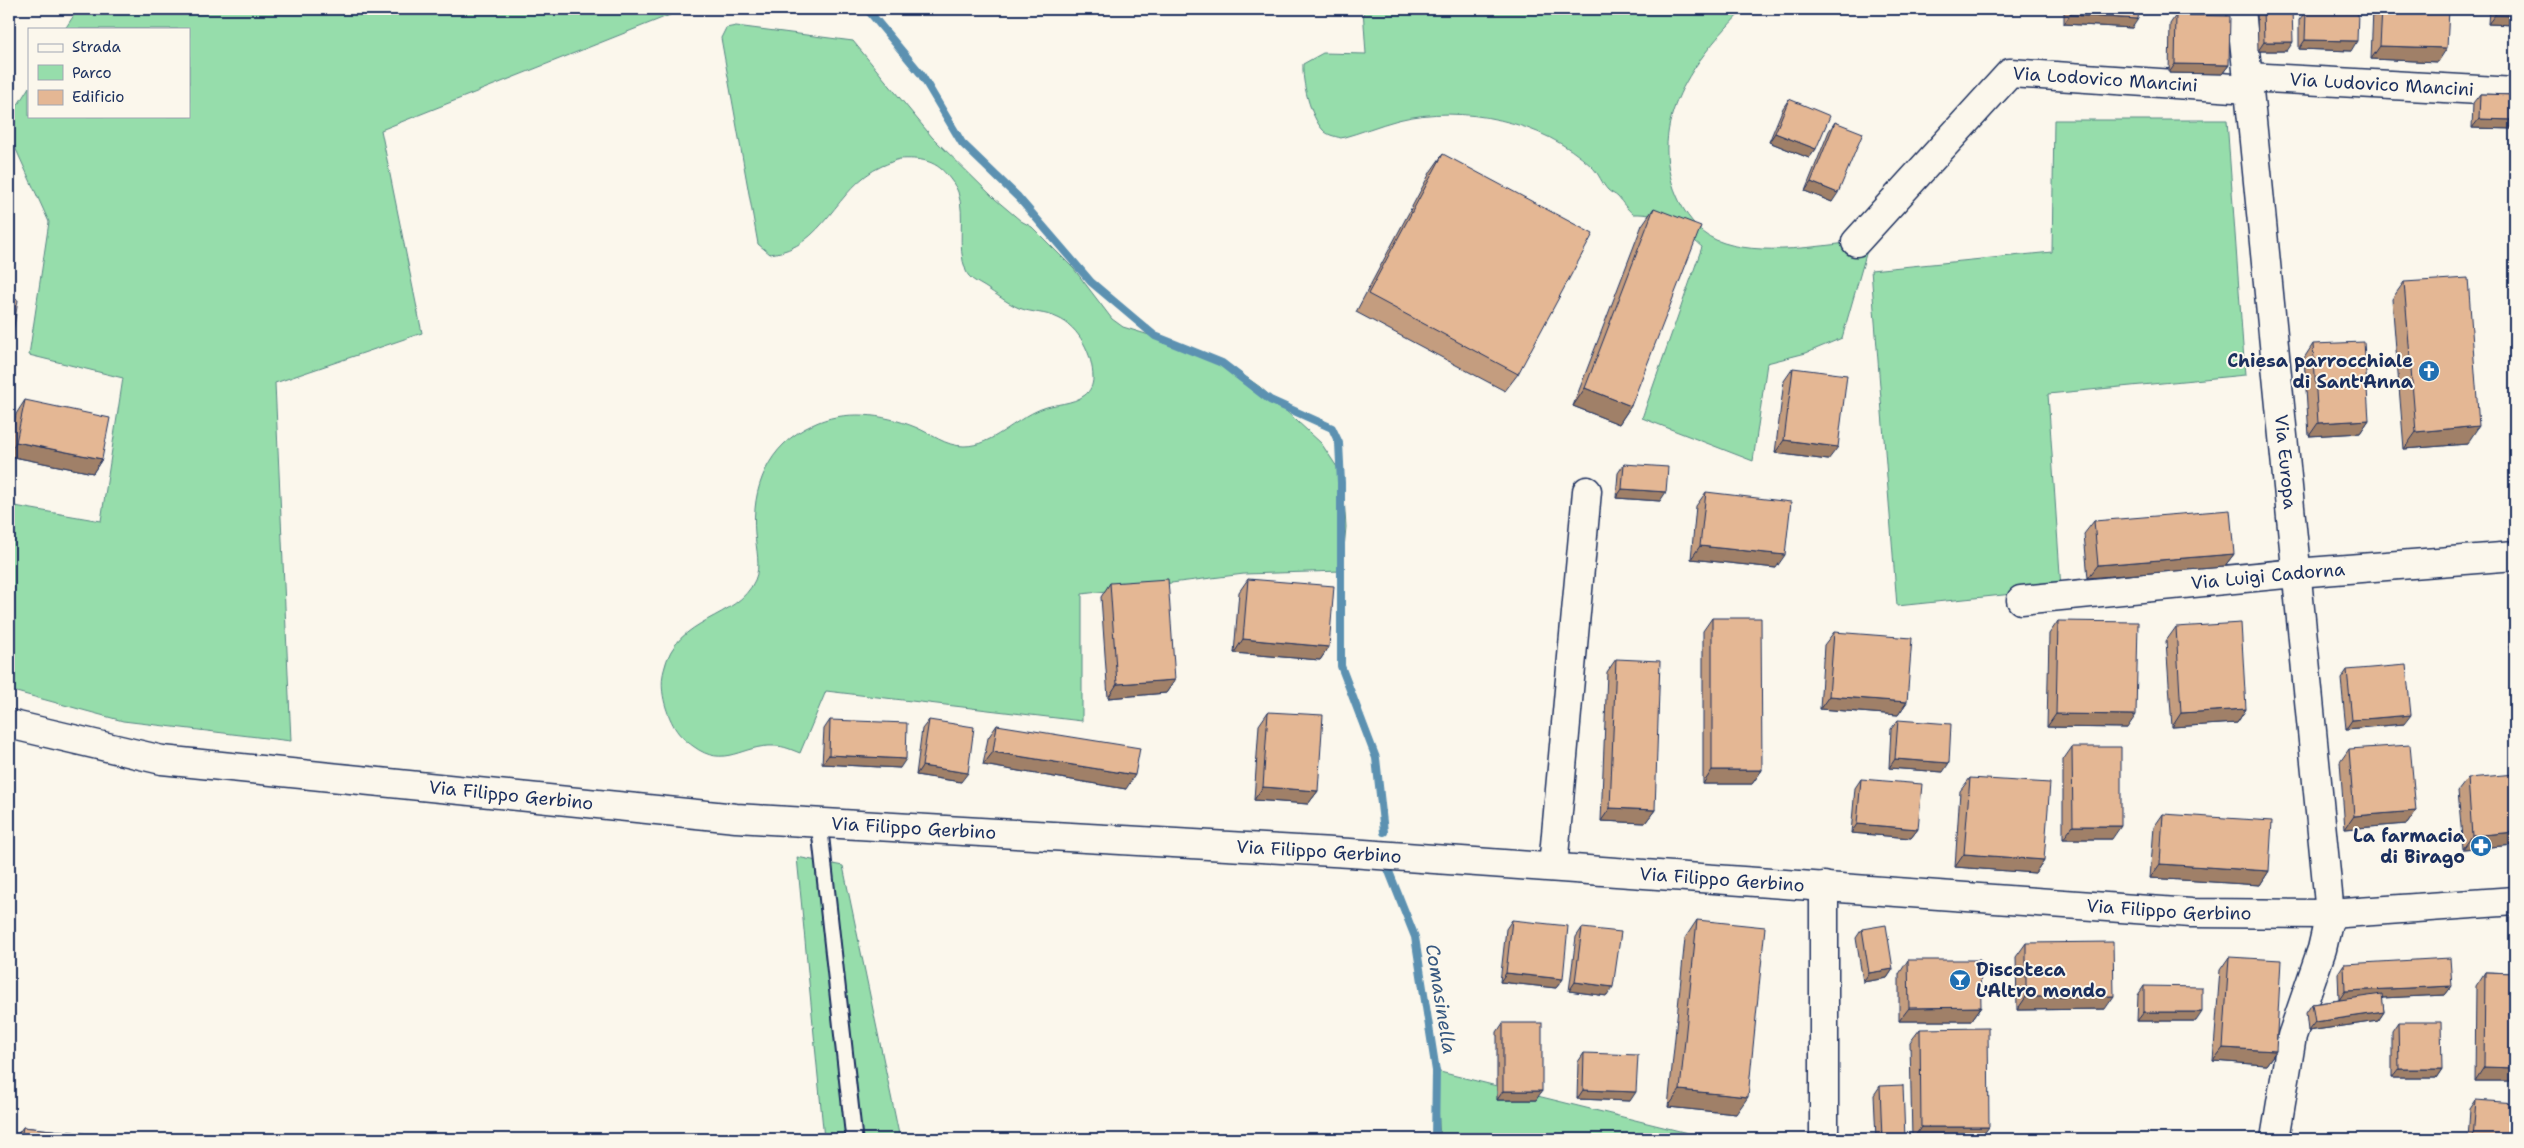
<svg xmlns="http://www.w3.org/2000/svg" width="2524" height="1148" font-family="'Shantell Sans',sans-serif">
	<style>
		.green { fill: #96ddab; stroke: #588684 }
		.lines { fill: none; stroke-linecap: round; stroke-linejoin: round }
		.stream { stroke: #5c91b1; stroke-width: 8 }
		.lane-casing { stroke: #1b2f5e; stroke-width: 19 }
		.street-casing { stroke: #1b2f5e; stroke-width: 31 }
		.secondary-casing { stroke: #1b2f5e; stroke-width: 31 }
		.lane { stroke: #fbf7ec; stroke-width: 15 }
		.street { stroke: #fbf7ec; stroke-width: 28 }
		.secondary { stroke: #fbf7ec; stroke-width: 28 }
		.wall { fill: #c49d7f; stroke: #1b2f5e }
		.shaded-wall { fill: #a08068; stroke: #1b2f5e }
		.building { fill: #e4b794; stroke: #1b2f5e }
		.labels { text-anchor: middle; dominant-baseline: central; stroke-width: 4; stroke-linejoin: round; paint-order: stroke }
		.street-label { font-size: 18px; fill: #1b2f5e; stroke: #fbf7ec }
		.poi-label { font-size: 18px; font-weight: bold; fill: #1b2f5e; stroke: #fbf7ec; text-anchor: end }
		.water-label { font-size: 19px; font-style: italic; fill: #365880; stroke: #fbf7ec }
	</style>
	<rect width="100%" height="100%" fill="#fbf7ec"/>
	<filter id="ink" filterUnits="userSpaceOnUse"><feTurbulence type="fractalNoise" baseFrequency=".02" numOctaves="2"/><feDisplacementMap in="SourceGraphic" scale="10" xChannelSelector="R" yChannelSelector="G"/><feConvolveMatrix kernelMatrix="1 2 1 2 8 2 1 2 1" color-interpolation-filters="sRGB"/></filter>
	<g filter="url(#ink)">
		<g class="green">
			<polygon points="78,9 685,9 381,130 422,333 275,383 291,741 123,721 9,690 9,505 101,521 123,378 29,355 49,222 9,134 9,119 29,87 29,116 189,116 189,29 65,29"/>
			<path d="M1363,9H1744C1695,59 1645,122 1677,196C1684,213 1698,232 1716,240C1758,258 1826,245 1870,240L1842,338L1806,353L1767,363L1753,461L1642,418L1702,247C1678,227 1665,213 1633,214C1626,208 1623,203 1618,197C1615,194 1611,193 1608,190C1602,184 1599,173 1591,166C1543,121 1462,104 1398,120C1379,125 1360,133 1341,138C1334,136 1327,135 1323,130C1310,116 1302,82 1303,64L1323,53L1366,54Z"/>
			<path d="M736,26L853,41L932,137L995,199L1021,221L1032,227L1074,269L1112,319L1123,327L1195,349L1229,365L1260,387L1321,443L1339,470L1343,482L1346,527L1342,571L1244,574L1082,594V721L826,691L800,753C792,750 784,746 775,746C742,744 725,770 693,746C686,741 679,735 675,728C665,711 659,688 664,670C676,615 737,621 755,580C761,567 756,548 755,534C751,488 768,445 812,425C844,409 883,414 915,427C932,434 945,446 964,446C992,446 1015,419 1041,409C1055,403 1072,405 1085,395C1090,391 1093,385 1093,378C1093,355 1079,327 1058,318C1046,312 1032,313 1019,308C1007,303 996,294 985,287C977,282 969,279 966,271C956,246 966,217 958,192C956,186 951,180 947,175C935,160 919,158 900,159C894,160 888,164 882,166C835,187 825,248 770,254L758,244L721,38L726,28Z"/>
			<polygon points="2054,120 2227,120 2245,375 2048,394 2061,589 1897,606 1871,270 2052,252"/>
			<polygon points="797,857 843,866 900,1139 824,1139"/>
			<polygon points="1436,1071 1712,1139 1440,1139"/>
		</g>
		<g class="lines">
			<g class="stream">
				<polyline points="867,9 921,74 962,143 1018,197 1091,282 1155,336 1222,363 1270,400 1332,428 1339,443 1341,483 1341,666 1376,758 1384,832"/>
				<polyline points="1388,869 1415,937 1436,1071 1435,1139"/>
			</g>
			<g class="lane-casing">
				<polyline id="lane" points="819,822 854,1139"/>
			</g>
			<g class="street-casing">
				<g id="street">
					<path id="s1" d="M2241,9L2330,914L2322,949L2292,1036L2275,1139"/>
					<path id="s2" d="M2248,77L2515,92"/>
					<path id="s3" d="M1856,242L2010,73L2249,89"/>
					<path id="s4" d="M2021,600L2296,573L2515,556"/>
					<polyline points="1553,867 1587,491"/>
					<polyline points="1824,886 1824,1139"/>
				</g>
			</g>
			<g class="secondary-casing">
				<g id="secondary">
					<path id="s5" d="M9,724L162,760L736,818L1350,853L2191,913L2330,914L2515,901"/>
				</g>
			</g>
			<use href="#lane" class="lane"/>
			<use href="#street" class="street"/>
			<use href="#secondary" class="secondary"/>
		</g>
		<g class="wall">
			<polygon points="2064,9 2139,9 2132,28 2064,24"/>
			<polygon points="2257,9 2292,9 2287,51 2258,51"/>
			<polygon points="2373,9 2449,9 2438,62 2371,59"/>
			<polygon points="2489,9 2515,9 2515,25 2488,24"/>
			<polygon points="2306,11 2351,51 2299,49 2299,20"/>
			<polygon points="2176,15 2229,65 2222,74 2169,73 2170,24"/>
			<polygon points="2515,25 2515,49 2514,49 2514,27"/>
			<polygon points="2480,94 2515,95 2515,129 2472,128 2473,103"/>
			<polygon points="1789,99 1816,149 1809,158 1769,142 1783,108"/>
			<polygon points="1835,122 1832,202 1805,191 1829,131"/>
			<polygon points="1443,154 1518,374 1505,391 1356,312 1431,171"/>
			<polygon points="1654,208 1631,406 1619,424 1573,406 1642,225"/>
			<polygon points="2404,282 2467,444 2404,449 2392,299"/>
			<polygon points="2313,344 2369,420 2360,433 2309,436 2304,358"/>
			<polygon points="1793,368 1828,460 1775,453 1784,381"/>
			<polygon points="25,400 102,459 93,473 9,456 9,447 16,414"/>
			<polygon points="1624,464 1660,501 1616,498 1618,473"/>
			<polygon points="1706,492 1776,568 1691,559 1696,506"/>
			<polygon points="2094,521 2234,554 2224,567 2088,578 2084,534"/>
			<polygon points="1248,579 1329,647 1320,660 1234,653 1239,592"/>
			<polygon points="1110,583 1175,680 1166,693 1108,698 1101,597"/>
			<polygon points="1712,618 1762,770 1752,784 1703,784 1703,631"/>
			<polygon points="2058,621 2127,728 2047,727 2049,634"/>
			<polygon points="2515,621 2515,702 2514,702 2509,629"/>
			<polygon points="2176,627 2246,709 2237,723 2172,727 2166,641"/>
			<polygon points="1834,632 1907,702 1898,715 1820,709 1824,645"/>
			<polygon points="1616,659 1655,810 1645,823 1601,821 1607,672"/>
			<polygon points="2347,670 2404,724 2346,729 2341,679"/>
			<polygon points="1268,712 1318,791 1308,804 1254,800 1259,725"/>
			<polygon points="830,720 900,768 822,764 824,729"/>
			<polygon points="929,720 961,782 916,775 922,729"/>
			<polygon points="1898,720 1943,772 1889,768 1891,729"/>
			<polygon points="997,725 1126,789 983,765 988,738"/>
			<polygon points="2072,747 2112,839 2063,839 2063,760"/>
			<polygon points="2349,749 2416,811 2407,824 2345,829 2340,762"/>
			<polygon points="1970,778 2044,860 2035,873 1955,867 1960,791"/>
			<polygon points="2468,778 2515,845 2463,849 2458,791"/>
			<polygon points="1861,779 1918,829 1911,838 1851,833 1855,788"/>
			<polygon points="2163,814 2269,871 2260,885 2150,878 2154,827"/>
			<polygon points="1512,920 1563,979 1556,988 1500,982 1506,929"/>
			<polygon points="1697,920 1736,1114 1668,1107 1685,938"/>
			<polygon points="1582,928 1607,996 1569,991 1576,937"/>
			<polygon points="1862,929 1893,969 1887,978 1863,982 1856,938"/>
			<polygon points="2026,943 2105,1009 2017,1010 2016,957"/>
			<polygon points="2229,957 2276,1051 2266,1065 2213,1061 2220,970"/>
			<polygon points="1908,960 1981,1007 1971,1021 1899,1021 1899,974"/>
			<polygon points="2344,964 2452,986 2445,995 2382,998 2384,1012 2378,1021 2308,1031 2306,1013 2312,1004 2339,1000 2338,973"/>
			<polygon points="2485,972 2515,973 2515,1078 2513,1081 2475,1081 2476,986"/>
			<polygon points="2144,986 2196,1021 2137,1021 2138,995"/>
			<polygon points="2398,1022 2442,1069 2436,1078 2392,1078 2392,1031"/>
			<polygon points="1503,1023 1536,1100 1497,1100 1497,1032"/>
			<polygon points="1920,1029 1980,1139 1912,1139 1910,1042"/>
			<polygon points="1584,1053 1630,1101 1577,1099 1578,1062"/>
			<polygon points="1880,1086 1905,1139 1876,1139 1874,1095"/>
			<polygon points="2476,1100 2512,1139 2468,1139 2470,1109"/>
			<polygon points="23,1127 137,1139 14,1139"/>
		</g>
		<g class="shaded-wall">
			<polygon points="2070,15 2138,19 2132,28 2064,24"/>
			<polygon points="2495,15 2515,16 2515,25 2488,24"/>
			<polygon points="2305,40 2357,41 2351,51 2299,49"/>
			<polygon points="2264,42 2293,42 2287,51 2258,51"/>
			<polygon points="2380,46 2447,48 2438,62 2371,59"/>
			<polygon points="2175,64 2229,65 2222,74 2169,73"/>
			<polygon points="2479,119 2515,120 2515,129 2472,128"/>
			<polygon points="1775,133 1816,149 1809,158 1769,142"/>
			<polygon points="1811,182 1838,193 1832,202 1805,191"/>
			<polygon points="1585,388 1631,406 1619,424 1573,406"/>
			<polygon points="2369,420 2360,433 2309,436 2318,423"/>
			<polygon points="2479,426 2467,444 2404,449 2416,432"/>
			<polygon points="1784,440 1838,447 1828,460 1775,453"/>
			<polygon points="16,442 102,459 93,473 9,456 9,453"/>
			<polygon points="1622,489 1666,492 1660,501 1616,498"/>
			<polygon points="1700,546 1785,555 1776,568 1691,559"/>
			<polygon points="2234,554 2224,567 2088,578 2098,565"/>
			<polygon points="1243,639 1329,647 1320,660 1234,653"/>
			<polygon points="1175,680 1166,693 1108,698 1117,684"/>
			<polygon points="1829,696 1907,702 1898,715 1820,709"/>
			<polygon points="2246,709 2237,723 2172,727 2181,713"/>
			<polygon points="2056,714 2136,715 2127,728 2047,727"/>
			<polygon points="2411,715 2404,724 2346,729 2352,720"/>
			<polygon points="993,752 1135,775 1126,789 983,765"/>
			<polygon points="829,755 906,759 900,768 822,764"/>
			<polygon points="1895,759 1949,763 1943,772 1889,768"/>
			<polygon points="922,766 968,773 961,782 916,775"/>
			<polygon points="1712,770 1762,770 1752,784 1703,784"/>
			<polygon points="1263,787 1318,791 1308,804 1254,800"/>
			<polygon points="1610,808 1655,810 1645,823 1601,821"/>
			<polygon points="2416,811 2407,824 2345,829 2354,816"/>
			<polygon points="1857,824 1918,829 1911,838 1851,833"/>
			<polygon points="2073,826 2121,826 2112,839 2063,839"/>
			<polygon points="2515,832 2515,845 2463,849 2472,836"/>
			<polygon points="1964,854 2044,860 2035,873 1955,867"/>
			<polygon points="2160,864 2269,871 2260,885 2150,878"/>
			<polygon points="1893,969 1887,978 1863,982 1869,973"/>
			<polygon points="1506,973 1563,979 1556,988 1500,982"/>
			<polygon points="1575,982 1613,987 1607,996 1569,991"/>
			<polygon points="2452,986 2445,995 2339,1000 2345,991"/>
			<polygon points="2114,996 2105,1009 2017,1010 2026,997"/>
			<polygon points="1981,1007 1971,1021 1899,1021 1909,1008"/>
			<polygon points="2144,1012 2202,1012 2196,1021 2137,1021"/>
			<polygon points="2384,1012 2378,1021 2308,1031 2315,1022"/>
			<polygon points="2223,1048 2276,1051 2266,1065 2213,1061"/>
			<polygon points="2484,1067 2515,1068 2515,1078 2513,1081 2475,1081"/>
			<polygon points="2399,1069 2442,1069 2436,1078 2392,1078"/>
			<polygon points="1583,1090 1636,1092 1630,1101 1577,1099"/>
			<polygon points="1680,1090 1748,1097 1736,1114 1668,1107"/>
			<polygon points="1503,1091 1542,1091 1536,1100 1497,1100"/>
			<polygon points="1921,1127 1989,1127 1980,1139 1913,1139"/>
		</g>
		<g class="building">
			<polygon points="2070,9 2139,9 2138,19 2070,15"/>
			<polygon points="2263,9 2292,9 2293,42 2264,42"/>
			<polygon points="2382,9 2449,9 2447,48 2380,46"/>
			<polygon points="2495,9 2515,9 2515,16 2495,15"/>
			<polygon points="2306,11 2358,13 2357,41 2305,40"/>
			<polygon points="2176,15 2230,16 2229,65 2175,64"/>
			<polygon points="2480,94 2515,95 2515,120 2479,119"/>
			<polygon points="1789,99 1830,116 1816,149 1775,133"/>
			<polygon points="1835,122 1863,133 1838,193 1811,182"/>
			<polygon points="1443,154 1593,234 1518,374 1368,294"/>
			<polygon points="1654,208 1701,226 1631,406 1585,388"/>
			<polygon points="2468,278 2479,426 2416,432 2404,282"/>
			<polygon points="9,298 18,300 12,339 9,339"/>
			<polygon points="2364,342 2369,420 2318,423 2313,344"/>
			<polygon points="1793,368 1847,375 1838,447 1784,440"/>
			<polygon points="25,400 110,418 102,459 16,442"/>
			<polygon points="9,428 11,428 9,441"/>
			<polygon points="1624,464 1668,467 1666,492 1622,489"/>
			<polygon points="1706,492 1791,502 1785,555 1700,546"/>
			<polygon points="2230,510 2234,554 2098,565 2094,521"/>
			<polygon points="1168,579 1175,680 1117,684 1110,583"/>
			<polygon points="1248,579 1334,586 1329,647 1243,639"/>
			<polygon points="1712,618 1761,618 1762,770 1712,770"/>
			<polygon points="2058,621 2138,622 2136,715 2056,714"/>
			<polygon points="2241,623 2246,709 2181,713 2176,627"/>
			<polygon points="1834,632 1912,638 1907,702 1829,696"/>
			<polygon points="1616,659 1660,661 1655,810 1610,808"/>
			<polygon points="2406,665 2411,715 2352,720 2347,670"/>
			<polygon points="1268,712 1323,715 1318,791 1263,787"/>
			<polygon points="830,720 907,723 906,759 829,755"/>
			<polygon points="929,720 974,727 968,773 922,766"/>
			<polygon points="1898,720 1951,724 1949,763 1895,759"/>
			<polygon points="997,725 1140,748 1135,775 993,752"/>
			<polygon points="2410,745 2416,811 2354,816 2349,749"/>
			<polygon points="2072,747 2121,747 2121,826 2073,826"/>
			<polygon points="2515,774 2515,832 2472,836 2468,778"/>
			<polygon points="1970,778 2050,783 2044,860 1964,854"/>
			<polygon points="1861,779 1922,784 1918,829 1857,824"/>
			<polygon points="2163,814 2272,821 2269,871 2160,864"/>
			<polygon points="1512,920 1568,926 1563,979 1506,973"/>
			<polygon points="1697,920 1765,927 1748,1097 1680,1090"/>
			<polygon points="1886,925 1893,969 1869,973 1862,929"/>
			<polygon points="1582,928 1621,932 1613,987 1575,982"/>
			<polygon points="2113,942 2114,996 2026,997 2026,943"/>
			<polygon points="2229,957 2281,960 2276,1051 2223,1048"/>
			<polygon points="2450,958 2452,986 2345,991 2344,964"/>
			<polygon points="1908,960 1980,960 1981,1007 1909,1008"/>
			<polygon points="2485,972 2515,973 2515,1068 2484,1067"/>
			<polygon points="2144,986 2202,987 2202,1012 2144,1012"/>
			<polygon points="2382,994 2384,1012 2315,1022 2312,1004"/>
			<polygon points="2398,1022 2441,1022 2442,1069 2399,1069"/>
			<rect x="1503" y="1023" width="39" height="68"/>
			<polygon points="1988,1028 1989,1127 1921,1127 1920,1029"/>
			<polygon points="1584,1053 1638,1055 1636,1092 1583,1090"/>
			<polygon points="1903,1085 1905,1139 1882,1139 1880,1086"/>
			<polygon points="2476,1100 2515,1103 2512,1139 2473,1139"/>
			<polygon points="23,1127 137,1139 21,1139"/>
		</g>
	</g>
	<defs>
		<g id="church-disc" transform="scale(1.125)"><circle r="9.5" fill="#1f6fb2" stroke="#fbf7ec"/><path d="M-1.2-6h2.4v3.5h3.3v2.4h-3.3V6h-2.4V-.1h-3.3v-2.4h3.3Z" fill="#fff"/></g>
		<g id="pharmacy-disc" transform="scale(1.125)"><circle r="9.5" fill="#1f6fb2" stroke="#fbf7ec"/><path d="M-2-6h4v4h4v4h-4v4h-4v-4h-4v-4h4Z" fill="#fff"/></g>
		<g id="bar-disc" transform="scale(1.125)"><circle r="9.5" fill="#1f6fb2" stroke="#fbf7ec"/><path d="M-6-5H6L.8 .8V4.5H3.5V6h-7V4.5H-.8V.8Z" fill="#fff"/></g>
	</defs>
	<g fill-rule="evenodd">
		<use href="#church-disc" x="2429" y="371"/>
		<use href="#pharmacy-disc" x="2481" y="846"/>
		<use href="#bar-disc" x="1960" y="980"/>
	</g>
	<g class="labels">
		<g class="street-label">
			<text stroke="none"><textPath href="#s3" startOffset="324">Via Lodovico Mancini</textPath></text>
			<text stroke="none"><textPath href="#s2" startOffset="134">Via Ludovico Mancini</textPath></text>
			<text stroke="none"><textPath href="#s1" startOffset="455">Via Europa</textPath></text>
			<text stroke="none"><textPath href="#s4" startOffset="248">Via Luigi Cadorna</textPath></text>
			<text stroke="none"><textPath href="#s5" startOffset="508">Via Filippo Gerbino</textPath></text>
			<text stroke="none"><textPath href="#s5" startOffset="912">Via Filippo Gerbino</textPath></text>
			<text stroke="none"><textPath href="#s5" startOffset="1318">Via Filippo Gerbino</textPath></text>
			<text stroke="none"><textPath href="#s5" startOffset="1722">Via Filippo Gerbino</textPath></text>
			<text stroke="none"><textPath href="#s5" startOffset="2170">Via Filippo Gerbino</textPath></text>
		</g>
		<g class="poi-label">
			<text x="2413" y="361">Chiesa parrocchiale<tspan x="2413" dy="21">di Sant'Anna</tspan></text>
			<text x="2465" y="836">La farmacia<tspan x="2465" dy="21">di Birago</tspan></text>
			<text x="1976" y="970" text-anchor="start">Discoteca<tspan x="1976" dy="21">L'Altro mondo</tspan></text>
		</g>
		<g class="water-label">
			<text transform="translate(1441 999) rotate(81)">Comasinella</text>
		</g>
	</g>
	<rect width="2524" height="1148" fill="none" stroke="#fbf7ec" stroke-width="30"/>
	<rect x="15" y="15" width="2494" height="1118" fill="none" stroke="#1b2f5e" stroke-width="2" filter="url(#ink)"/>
	<rect x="28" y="28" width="162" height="90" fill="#fbf7ec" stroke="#a1a7b3"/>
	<rect x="38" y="44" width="25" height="8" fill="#fbf7ec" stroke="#a1a7b3"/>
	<text x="72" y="52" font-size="15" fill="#1b2f5e">Strada</text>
	<rect x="38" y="65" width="25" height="15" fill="#96ddab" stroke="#a1a7b3"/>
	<text x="72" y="78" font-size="15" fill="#1b2f5e">Parco</text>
	<rect x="38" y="90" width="25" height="15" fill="#e4b794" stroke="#a1a7b3"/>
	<text x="72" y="102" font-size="15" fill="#1b2f5e">Edificio</text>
</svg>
